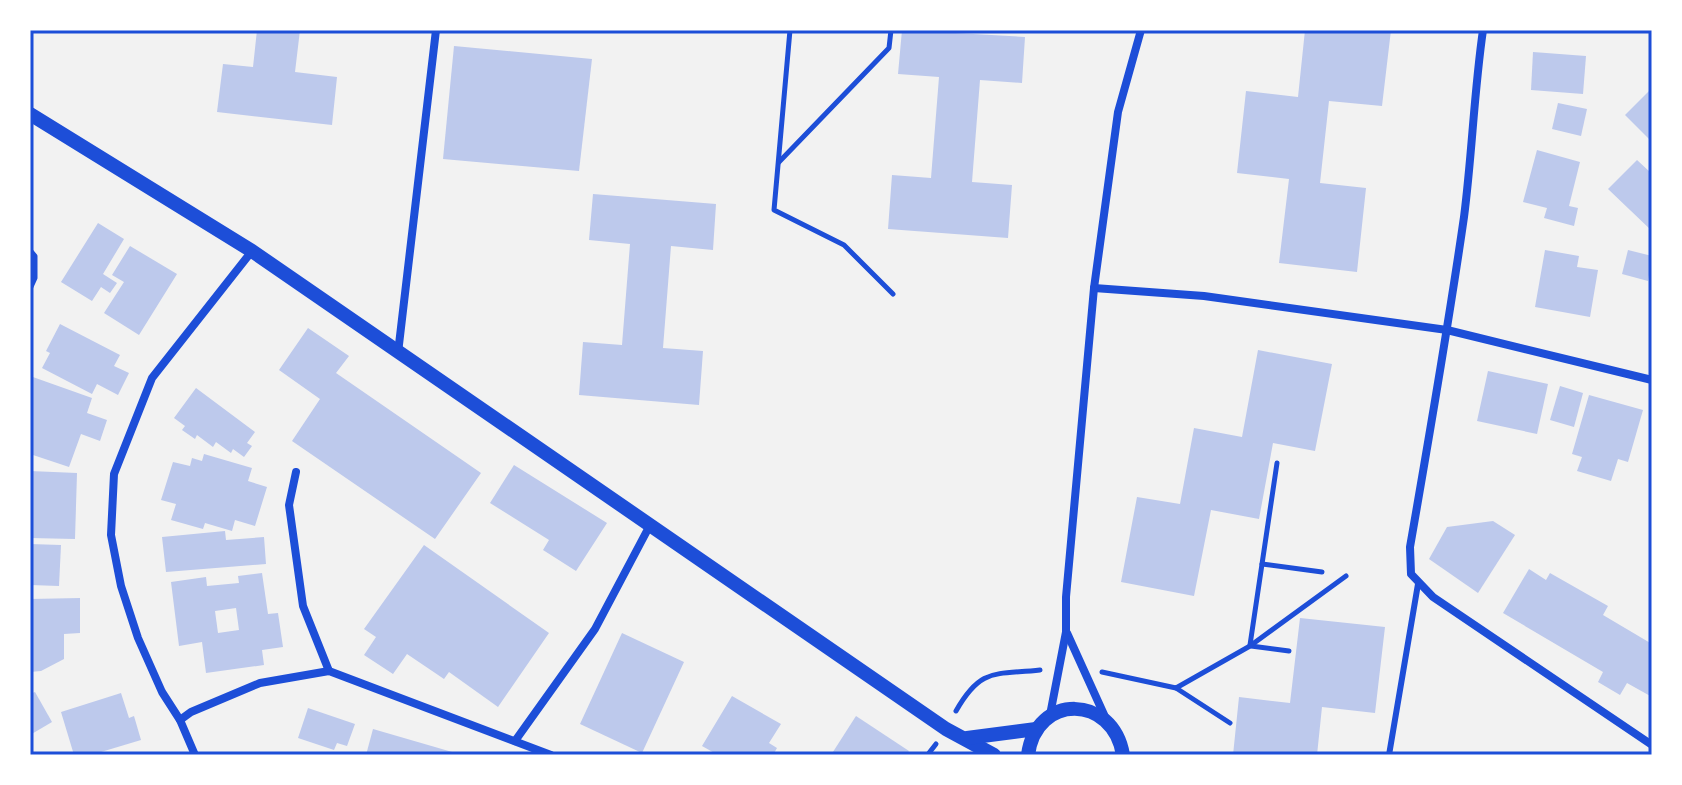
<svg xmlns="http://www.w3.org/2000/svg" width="1682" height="785" font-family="'Titillium Web',sans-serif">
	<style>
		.building { fill: #bdc9ec; fill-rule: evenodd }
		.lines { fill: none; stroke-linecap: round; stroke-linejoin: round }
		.path { stroke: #1d4ed8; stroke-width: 5 }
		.service { stroke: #1d4ed8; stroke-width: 6 }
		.minor { stroke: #1d4ed8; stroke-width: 8 }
		.tertiary { stroke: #1d4ed8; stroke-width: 14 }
		.neatline { fill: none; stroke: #1d4ed8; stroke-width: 3 }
	</style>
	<rect width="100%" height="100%" fill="#f2f2f2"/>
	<g class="building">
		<polygon points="257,30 300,30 295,72 337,77 332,125 217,112 223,64 253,67"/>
		<polygon points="902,30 1025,37 1022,83 980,80 972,182 1012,185 1008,238 888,229 892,175 931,178 939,77 898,74"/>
		<polygon points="1305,30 1391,30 1382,106 1329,101 1320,183 1366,188 1357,272 1279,263 1289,179 1237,173 1246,91 1298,97"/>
		<polygon points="454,46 592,59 579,171 443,159"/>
		<polygon points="1533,52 1586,56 1583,94 1531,90"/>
		<polygon points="1652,88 1652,137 1650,140 1625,115"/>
		<polygon points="1558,103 1587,109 1581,136 1552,129"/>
		<polygon points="1537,150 1580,162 1569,206 1578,208 1574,226 1544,218 1547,208 1523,202"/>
		<polygon points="1637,160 1651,173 1652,171 1652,231 1608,189"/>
		<polygon points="593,194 716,204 713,250 671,246 663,348 703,351 699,405 579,395 583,342 622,345 630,244 589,240"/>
		<polygon points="98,223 124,239 103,274 117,283 110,293 101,287 92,301 61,282"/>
		<polygon points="130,246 177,274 139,335 104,313 124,282 112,275"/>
		<polygon points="1545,250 1579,256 1577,267 1598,270 1590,317 1535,307"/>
		<polygon points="1628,250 1652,256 1648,281 1622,274"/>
		<polygon points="60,324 120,355 114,366 129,373 118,395 97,384 92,394 42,368 50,353 46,351"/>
		<polygon points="308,328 349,356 336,373 481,473 435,539 292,441 320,399 279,370"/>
		<polygon points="1258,350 1332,364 1315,451 1273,443 1259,519 1211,510 1194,596 1121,582 1137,497 1180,504 1194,428 1242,437"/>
		<polygon points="1488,371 1548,384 1537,434 1477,421"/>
		<polygon points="30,376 92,398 87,413 107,420 100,441 81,434 69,467 30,454"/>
		<polygon points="1560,386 1583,393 1574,427 1550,420"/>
		<polygon points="196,388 255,432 247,443 252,446 244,457 233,449 231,453 216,442 213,447 197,435 195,439 182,430 185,426 174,418"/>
		<polygon points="1589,395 1643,410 1628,462 1618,459 1611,481 1577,471 1582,457 1572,454"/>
		<polygon points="204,454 252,468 248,481 267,487 255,526 235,520 232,531 205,523 203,529 171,520 176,504 161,500 173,462 190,466 192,458 202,461"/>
		<polygon points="514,465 607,523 576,571 543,550 549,540 490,503"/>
		<polygon points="30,471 77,473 75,539 30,538"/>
		<polygon points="1493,521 1515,535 1478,593 1429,559 1447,527"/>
		<polygon points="225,531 226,540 264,537 266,564 166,572 162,537"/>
		<polygon points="30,544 61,545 59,586 30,585"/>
		<polygon points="424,545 549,633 498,707 449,672 444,679 407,654 393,674 364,655 376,637 364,629"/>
		<polygon points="1529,569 1546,580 1550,573 1608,606 1603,615 1652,644 1652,697 1627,683 1620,695 1598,682 1603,672 1503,613"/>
		<path d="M262,573L268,614L278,613L283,647L262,650L264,665L206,673L202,642L179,646L171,582L206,577L207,586L239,583L238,576ZM236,608L239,630L218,633L215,611Z"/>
		<polygon points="80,598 80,633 64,634 64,659 41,671 30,672 30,599"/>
		<polygon points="1300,618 1385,627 1375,713 1322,707 1317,755 1233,755 1239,697 1290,703"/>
		<polygon points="622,633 684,662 642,753 580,724"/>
		<polygon points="35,692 52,722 30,735 30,694"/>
		<polygon points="121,693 129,718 134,716 141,740 91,755 74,755 61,712"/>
		<polygon points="732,696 781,724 769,743 777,748 773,755 718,755 702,746"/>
		<polygon points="308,708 355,724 347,746 337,743 334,750 298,738"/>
		<polygon points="856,716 909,751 906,755 831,755"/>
		<polygon points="373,729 459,754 459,755 366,755"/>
	</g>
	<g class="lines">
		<g class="path">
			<polyline points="790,30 774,210 844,245 893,294"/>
			<polyline points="779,162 889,48 891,30"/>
			<polyline points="30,250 35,256 35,278 30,289"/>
			<polyline points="1262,564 1322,572"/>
			<polyline points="1250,645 1277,463"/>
			<polyline points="1251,646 1289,651"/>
			<polyline points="1102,672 1176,688 1250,646 1346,576"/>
			<polyline points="1176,688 1230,723"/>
			<path d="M956,711C981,667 995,675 1040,670"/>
			<polyline points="933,755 929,753 936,744"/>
		</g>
		<polyline class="service" points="1389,755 1418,584"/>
		<g class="minor">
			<path d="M1483,30C1474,92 1472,155 1464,217C1448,328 1429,438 1410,547L1411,574L1433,597L1652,745"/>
			<polyline points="1094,288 1204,296 1447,330 1652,380"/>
			<polyline points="398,353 436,30"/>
			<polyline points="296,472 289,505 303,606 329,671"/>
			<polyline points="1067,633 1106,719"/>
			<polyline points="1050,715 1066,632 1066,597 1094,288 1118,112 1141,30"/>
			<polyline points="180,720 191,712 260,683 329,671 551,755"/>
			<polyline points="515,741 595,629 649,527"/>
			<polyline points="195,755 180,720 162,692 138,638 121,586 111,535 114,474 152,378 252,251"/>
		</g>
		<g class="tertiary">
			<polyline points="30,114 252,251 946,729 994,755"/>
			<polyline points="967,738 1036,729"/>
			<path d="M1028,755C1036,693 1113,694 1123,755"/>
		</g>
	</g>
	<rect width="1682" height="785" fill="none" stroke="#ffffff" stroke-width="64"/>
	<rect x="32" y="32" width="1618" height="721" class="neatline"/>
</svg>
